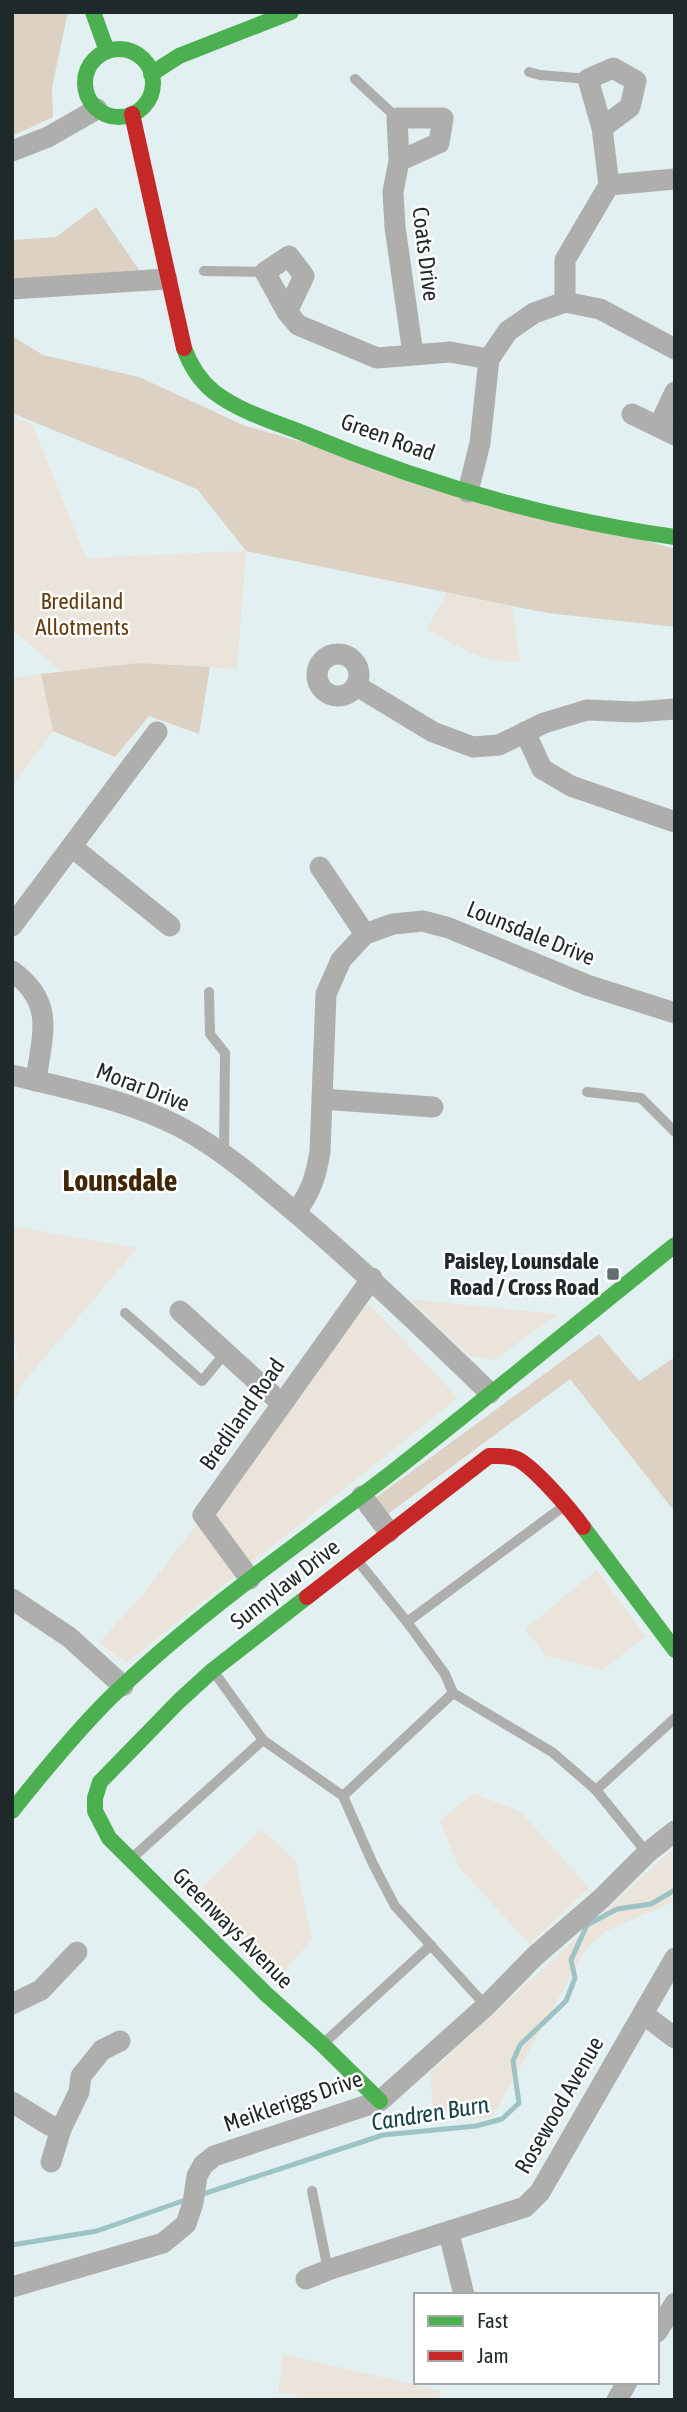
<svg xmlns="http://www.w3.org/2000/svg" width="687" height="2412" font-family="'Asap Condensed',sans-serif">
	<style>
		.green { fill: #ebe4da }
		.forest { fill: #dcd1c2 }
		.lines { fill: none; stroke-linecap: round; stroke-linejoin: round }
		.stream { stroke: #9dc3c5; stroke-width: 5 }
		.lane { stroke: #aeaeac; stroke-width: 10 }
		.street { stroke: #aeaeac; stroke-width: 21 }
		.fast { stroke: #4caf50; stroke-width: 16 }
		.jam { stroke: #c62828; stroke-width: 16 }
		.poi-dot { fill: #636f6f; stroke: #fff; stroke-width: 2.5 }
		.labels { text-anchor: middle; dominant-baseline: central; stroke-width: 5; stroke-linejoin: round; paint-order: stroke }
		.street-label { font-size: 23px; fill: #1f2929; stroke: #fff }
		.park-label { font-size: 23px; fill: #653c0e; stroke: #fff }
		.poi-label { font-size: 23px; font-weight: bold; fill: #1f2929; stroke: #fff; text-anchor: end }
		.water-label { font-size: 24px; font-style: italic; fill: #144345; stroke: #fff }
		.district-label { font-size: 30px; font-weight: bold; fill: #422608; stroke: #fff }
	</style>
	<rect width="100%" height="100%" fill="#e2f0f1"/>
	<g class="green">
		<polygon points="12,417 32,424 86,558 246,551 237,669 138,663 63,673 12,629"/>
		<path d="M447,593L512,606L520,661C486,665 455,645 427,629Z"/>
		<polygon points="41,674 53,731 12,786 12,678"/>
		<polygon points="12,1226 137,1248 22,1384 12,1410 12,1367 18,1355 12,1330"/>
		<polygon points="409,1299 558,1314 494,1360 470,1356"/>
		<polygon points="368,1303 458,1398 126,1663 99,1643 143,1594"/>
		<polygon points="597,1570 645,1636 603,1670 546,1656 525,1629"/>
		<polygon points="473,1793 521,1812 589,1888 529,1944 459,1867 440,1821"/>
		<polygon points="261,1829 295,1860 312,1939 278,1979 195,1894"/>
		<path d="M675,1847V1901L606,1931L586,1949L492,2117C466,2121 454,2120 432,2106L431,2072Z"/>
		<polygon points="283,2354 441,2391 439,2400 299,2400 297,2395 278,2393"/>
	</g>
	<g class="forest">
		<polygon points="12,12 68,12 52,87 53,117 12,136"/>
		<polygon points="96,207 139,270 12,281 12,240 56,237"/>
		<polygon points="12,336 43,355 139,377 243,425 675,549 675,627 547,613 246,551 197,489 12,413"/>
		<polygon points="138,663 210,667 199,734 149,716 115,757 53,731 41,674"/>
		<polygon points="599,1334 639,1381 675,1357 675,1512 570,1379 388,1514 374,1499"/>
	</g>
	<g class="lines">
		<g class="stream">
			<polyline points="200,2195 383,2135 476,2126 502,2119 519,2103 513,2061 520,2045 566,2001 575,1978 571,1960 587,1925 617,1909 651,1904 675,1890"/>
			<polyline points="12,2245 97,2231 188,2199"/>
		</g>
		<g class="lane">
			<polyline points="529,72 540,75 588,79"/>
			<polyline points="355,79 397,118"/>
			<polyline points="204,271 265,272"/>
			<polyline points="209,992 210,1034 225,1053 224,1154"/>
			<polyline points="587,1092 641,1098 675,1132"/>
			<polyline points="125,1313 202,1381 226,1352"/>
			<polyline points="357,1560 407,1622 445,1674 453,1693 552,1752 596,1790 647,1853"/>
			<polyline points="407,1622 564,1506"/>
			<polyline points="214,1672 263,1740 343,1796 373,1864 395,1906 486,2006"/>
			<polyline points="596,1790 675,1718"/>
			<polyline points="343,1796 453,1693"/>
			<polyline points="132,1858 263,1740"/>
			<polyline points="325,2042 431,1945"/>
			<polyline points="312,2191 328,2270"/>
		</g>
		<g class="street">
			<polyline points="12,151 48,137 97,109"/>
			<polyline points="399,161 439,143 443,118 397,118 399,161 393,192 395,227 413,354"/>
			<polyline points="609,185 675,179"/>
			<polyline points="12,289 167,279"/>
			<polyline points="565,302 565,260 609,185 602,128 588,79 613,68 636,81 630,107 602,128"/>
			<polyline points="287,312 304,276 289,256 265,272 287,312 298,325 377,358 450,352 489,359"/>
			<polyline points="632,414 675,435"/>
			<polyline points="659,426 675,392"/>
			<polyline points="468,492 480,443 489,359 508,331 534,313 565,302 600,309 675,349"/>
			<circle cx="338" cy="675" r="21"/>
			<polyline points="357,686 433,732 473,747 499,745 544,723 587,710 635,712 675,709"/>
			<polyline points="525,732 542,769 571,786 675,822"/>
			<polyline points="72,847 170,926"/>
			<polyline points="320,867 365,934"/>
			<polyline points="12,926 157,732"/>
			<path d="M12,971C56,1003 42,1034 36,1081"/>
			<path d="M12,1075C69,1089 128,1100 180,1127C225,1151 264,1186 303,1219C368,1275 429,1334 490,1393"/>
			<polyline points="322,1099 433,1107"/>
			<path d="M295,1212C311,1194 316,1175 320,1152L326,994L341,960L365,934L393,924L423,921L449,928L587,985L675,1013"/>
			<polyline points="180,1311 281,1403"/>
			<polyline points="362,1496 389,1532"/>
			<polyline points="250,1579 203,1515 372,1278"/>
			<polyline points="12,1599 69,1637 123,1686"/>
			<polyline points="12,2004 41,1990 77,1952"/>
			<polyline points="643,2014 675,2038"/>
			<polyline points="12,2102 49,2125 61,2129"/>
			<polyline points="51,2162 61,2129 79,2092 81,2076 102,2050 120,2041"/>
			<polyline points="449,2233 464,2295"/>
			<polyline points="306,2279 328,2270 525,2207 540,2192 675,1958"/>
			<polyline points="12,2287 163,2243 186,2224 193,2203 197,2176 203,2165 214,2156 380,2101 486,2006 535,1956 602,1898 647,1853 675,1831"/>
			<polyline points="657,2332 675,2303"/>
			<polyline points="617,2400 627,2382"/>
		</g>
		<g class="fast">
			<polyline points="93,12 107,51"/>
			<circle cx="119" cy="83" r="34"/>
			<polyline points="151,74 179,56 291,12"/>
			<path d="M184,348C190,365 199,380 214,392C240,412 275,422 305,434C425,484 547,519 675,537"/>
			<polyline points="583,1527 675,1650"/>
			<polyline points="307,1597 213,1670 179,1701 100,1782 95,1798 95,1811 109,1838 266,1994 322,2044 380,2101"/>
			<path d="M12,1811C43,1772 74,1734 109,1699C195,1615 295,1547 390,1474C486,1399 580,1321 675,1245"/>
		</g>
		<g class="jam">
			<polyline points="132,114 184,348"/>
			<path d="M307,1597L489,1456C498,1456 508,1455 517,1459C534,1467 571,1510 583,1527"/>
		</g>
	</g>
	<rect class="poi-dot" x="606" y="1267" width="14" height="14" rx="3.5"/>
	<g class="labels">
		<g class="street-label">
			<text transform="translate(426 254) rotate(83)">Coats Drive</text>
			<text transform="translate(388 437) rotate(20)">Green Road</text>
			<text transform="translate(531 933) rotate(22)">Lounsdale Drive</text>
			<text transform="translate(143 1087) rotate(21)">Morar Drive</text>
			<text transform="translate(242 1414) rotate(-55)">Brediland Road</text>
			<text transform="translate(285 1584) rotate(-38)">Sunnylaw Drive</text>
			<text transform="translate(233 1928) rotate(45)">Greenways Avenue</text>
			<text transform="translate(293 2101) rotate(-19)">Meikleriggs Drive</text>
			<text transform="translate(559 2105) rotate(-60)">Rosewood Avenue</text>
		</g>
		<g class="park-label">
			<text x="82" y="601">Brediland<tspan x="82" dy="26">Allotments</tspan></text>
		</g>
		<g class="poi-label">
			<text x="599" y="1261">Paisley, Lounsdale<tspan x="599" dy="26">Road / Cross Road</tspan></text>
		</g>
		<g class="water-label">
			<text transform="translate(430 2113) rotate(-9)">Candren Burn</text>
		</g>
		<g class="district-label">
			<text x="120" y="1180">Lounsdale</text>
		</g>
	</g>
	<rect width="687" height="2412" fill="none" stroke="#1f2929" stroke-width="28"/>
	<rect x="414" y="2293" width="245" height="91" fill="#ffffff" stroke="#a5a9a9" stroke-width="2"/>
	<rect x="428" y="2316" width="35" height="10" fill="#4caf50" stroke="#a5a9a9" stroke-width="2"/>
	<text x="477" y="2328" font-size="21" fill="#1f2929">Fast</text>
	<rect x="428" y="2351" width="35" height="10" fill="#c62828" stroke="#a5a9a9" stroke-width="2"/>
	<text x="477" y="2363" font-size="21" fill="#1f2929">Jam</text>
</svg>
